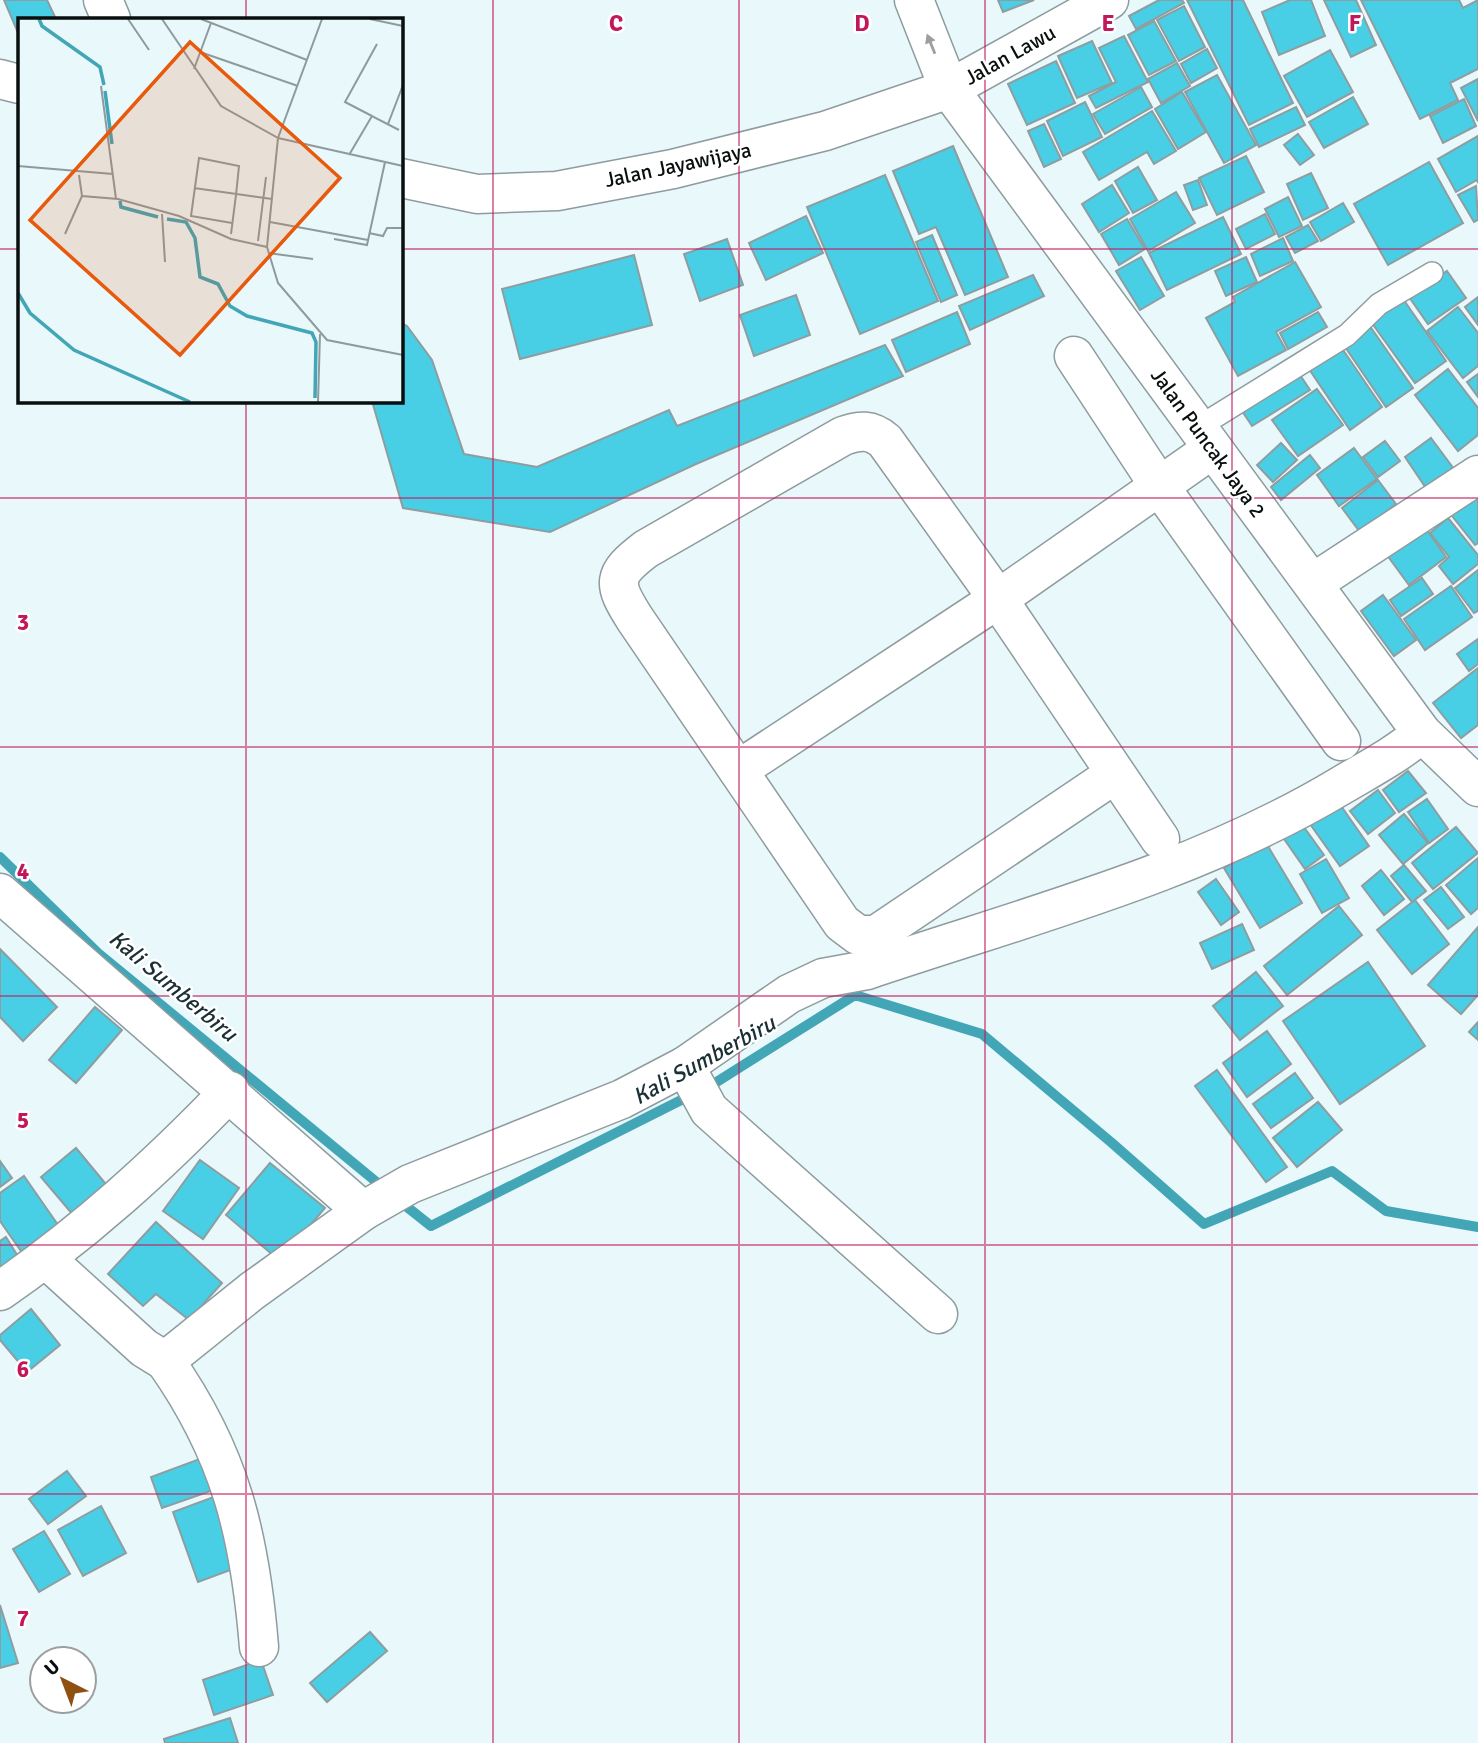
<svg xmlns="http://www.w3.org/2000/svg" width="1478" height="1743" font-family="Signika,sans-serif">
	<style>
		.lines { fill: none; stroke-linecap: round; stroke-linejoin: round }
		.stream { stroke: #42a6b6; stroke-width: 10 }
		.building { fill: #49cfe5; stroke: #8e9d9f; stroke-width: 2 }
		.service-casing { stroke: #8e9c9f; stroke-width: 24 }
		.minor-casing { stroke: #8e9c9f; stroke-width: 41 }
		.tertiary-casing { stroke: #8e9c9f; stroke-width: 41 }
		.secondary-casing { stroke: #8e9c9f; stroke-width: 41 }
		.service { stroke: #fff; stroke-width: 21 }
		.minor { stroke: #fff; stroke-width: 38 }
		.tertiary { stroke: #fff; stroke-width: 38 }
		.secondary { stroke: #fff; stroke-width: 38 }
		.oneway { fill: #9d9f9f }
		.grid { fill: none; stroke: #c2185b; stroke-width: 2; stroke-opacity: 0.55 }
		.labels { text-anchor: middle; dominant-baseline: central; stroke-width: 5; stroke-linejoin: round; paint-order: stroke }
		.street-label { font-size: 21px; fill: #090e0f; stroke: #fff }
		.water-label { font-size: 23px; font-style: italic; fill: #1a3035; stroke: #fff }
		.inset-river { fill: none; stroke: #42a6b6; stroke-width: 3.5 }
		.inset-road { fill: none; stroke: #8f9a9d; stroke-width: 2 }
		.view { fill: #e8590c; fill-opacity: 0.15; stroke: #e8590c; stroke-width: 3.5 }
		.inset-edge { fill: none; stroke: #090e0f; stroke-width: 3.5 }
		.grid-label { font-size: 23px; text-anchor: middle; font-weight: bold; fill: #c2185b; stroke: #fff; stroke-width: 5; stroke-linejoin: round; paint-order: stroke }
	</style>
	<rect width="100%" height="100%" fill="#e8f8fb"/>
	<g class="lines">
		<g class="stream">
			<polyline points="0,857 98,953 385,1189"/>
			<polyline points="397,1199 431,1226 715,1083 855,995 982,1034 1112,1143 1204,1224 1332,1171 1386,1211 1478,1227"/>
		</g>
	</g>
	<g class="building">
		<polygon points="4,0 47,0 56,19 19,19 19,35"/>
		<polygon points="998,0 1034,0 1003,12"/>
		<polygon points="1159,0 1182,0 1184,3 1136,29 1129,16"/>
		<polygon points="1187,0 1243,0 1293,103 1249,125"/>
		<polygon points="1290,0 1311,0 1325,36 1279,55 1262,12"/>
		<polygon points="1324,0 1356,0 1376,45 1351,57"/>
		<polygon points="1361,0 1459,0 1463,8 1478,0 1478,69 1450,83 1458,100 1420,119"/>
		<polygon points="1184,6 1205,47 1179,61 1157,20"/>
		<polygon points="1154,21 1176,61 1149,75 1128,35"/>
		<polygon points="1124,36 1148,82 1096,108 1089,96 1116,82 1099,48"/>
		<polygon points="1092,41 1112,83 1077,98 1058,56"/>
		<polygon points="1207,49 1217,68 1191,83 1181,64"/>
		<polygon points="1330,50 1353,92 1307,117 1284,76"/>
		<polygon points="1056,61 1075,103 1027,125 1008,84"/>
		<polygon points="1177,63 1190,86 1161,103 1148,79"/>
		<polygon points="1217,75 1256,145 1224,163 1185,92"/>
		<polygon points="1478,79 1478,121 1461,88"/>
		<polygon points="1141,87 1152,107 1105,134 1093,114"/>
		<polygon points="1182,92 1206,132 1178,149 1155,109"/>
		<polygon points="1353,97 1368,124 1324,148 1309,122"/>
		<polygon points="1464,99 1476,126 1443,143 1430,116"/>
		<polygon points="1085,102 1102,137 1063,156 1047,121"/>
		<polygon points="1296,107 1305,125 1259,147 1250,129"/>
		<polygon points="1152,111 1176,151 1154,164 1147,152 1099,180 1083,152"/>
		<polygon points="1044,124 1061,159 1044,167 1028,131"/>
		<polygon points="1298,134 1314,155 1300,165 1284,145"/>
		<polygon points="1478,136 1478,183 1477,180 1456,192 1438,159"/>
		<polygon points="953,146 1008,277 965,295 936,227 919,234 893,171"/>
		<polygon points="1246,156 1264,192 1217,215 1199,178"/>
		<polygon points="1429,162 1463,223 1388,265 1354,204"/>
		<polygon points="1138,167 1157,200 1133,213 1115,181"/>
		<polygon points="1311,173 1328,208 1303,220 1287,184"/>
		<polygon points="885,175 938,301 860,334 807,207"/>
		<polygon points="1198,180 1207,205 1193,210 1184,185"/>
		<polygon points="1112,185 1129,213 1099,232 1082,204"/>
		<polygon points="1476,186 1478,220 1474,222 1458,195"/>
		<polygon points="1176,192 1195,223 1148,251 1130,219"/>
		<polygon points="1288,197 1302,226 1279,237 1265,209"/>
		<polygon points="1343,203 1354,222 1321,241 1310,222"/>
		<polygon points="1265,214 1275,234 1246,249 1236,229"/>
		<polygon points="806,216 823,253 766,280 749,243"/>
		<polygon points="1223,217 1241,254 1167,290 1149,253"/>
		<polygon points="1127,219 1145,249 1119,265 1101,234"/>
		<polygon points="1308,225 1318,241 1295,253 1286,237"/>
		<polygon points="932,235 957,295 941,302 916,242"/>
		<polygon points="1283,238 1293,261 1260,276 1251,254"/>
		<polygon points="727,239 743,285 700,301 684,254"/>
		<polygon points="634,255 652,325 520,359 502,289"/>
		<polygon points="1141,257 1164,296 1140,310 1116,271"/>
		<polygon points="1246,257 1257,282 1226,296 1215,271"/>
		<polygon points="1295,262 1321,307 1276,332 1286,350 1238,376 1206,318 1235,302 1233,297"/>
		<polygon points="1447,271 1466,298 1428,324 1409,297"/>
		<polygon points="1033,275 1044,296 970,330 959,306"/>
		<polygon points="796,295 810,335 754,356 740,315"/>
		<polygon points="1401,296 1446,361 1415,383 1369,319"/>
		<polygon points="1478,297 1478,325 1465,307"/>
		<polygon points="1458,307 1478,333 1478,366 1463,378 1427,331"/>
		<polygon points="957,312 970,344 906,372 892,340"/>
		<polygon points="1318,312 1327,327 1288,349 1280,333"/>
		<polygon points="1367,322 1413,388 1386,407 1341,341"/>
		<polygon points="401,323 407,326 432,360 464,454 537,467 669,410 677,426 885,345 903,376 696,464 550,532 403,508 372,401 401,401"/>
		<polygon points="1339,344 1382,407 1350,430 1307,366"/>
		<polygon points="1296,369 1310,390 1252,426 1238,405"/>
		<polygon points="1448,369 1478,408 1478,435 1458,451 1415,395"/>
		<polygon points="1478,374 1478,397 1467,382"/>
		<polygon points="1317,389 1343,425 1298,456 1272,420"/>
		<polygon points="1431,438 1454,469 1426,488 1405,457"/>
		<polygon points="1385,441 1400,461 1378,477 1363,457"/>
		<polygon points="1281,443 1297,460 1273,482 1257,465"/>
		<polygon points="1354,448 1377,479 1339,506 1317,475"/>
		<polygon points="1310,455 1320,468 1281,500 1271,487"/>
		<polygon points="1378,480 1396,504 1360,532 1342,508"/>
		<polygon points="1478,480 1478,543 1475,545 1445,507"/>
		<polygon points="1448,518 1478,555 1478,564 1453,584 1439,566 1449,557 1430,533"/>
		<polygon points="1422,523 1446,557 1409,585 1384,551"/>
		<polygon points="1478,570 1478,611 1474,613 1455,588"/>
		<polygon points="1422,578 1433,594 1401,616 1390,600"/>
		<polygon points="1451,586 1472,617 1425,650 1404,619"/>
		<polygon points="1383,595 1416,640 1394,656 1361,611"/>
		<polygon points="1478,639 1478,664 1469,671 1457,654"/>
		<polygon points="1478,668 1478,725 1461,738 1433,703"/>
		<polygon points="1408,771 1426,793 1399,812 1383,790"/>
		<polygon points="1378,790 1395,813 1368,834 1350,811"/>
		<polygon points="1427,799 1448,829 1429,843 1408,812"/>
		<polygon points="1339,803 1369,846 1340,866 1310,824"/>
		<polygon points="1404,814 1428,843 1403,864 1379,835"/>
		<polygon points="1301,823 1324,855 1305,869 1282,836"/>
		<polygon points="1456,827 1478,853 1433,889 1412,863"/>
		<polygon points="1266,843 1302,903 1260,928 1224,868"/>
		<polygon points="1478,858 1478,908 1471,914 1446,885"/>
		<polygon points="1326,859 1349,898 1322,913 1300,874"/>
		<polygon points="1404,865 1426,891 1412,902 1391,876"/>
		<polygon points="1381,870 1404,899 1384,915 1362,886"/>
		<polygon points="1216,879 1239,912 1221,925 1198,892"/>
		<polygon points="1441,887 1464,917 1448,929 1424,900"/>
		<polygon points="1415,900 1449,944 1412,974 1377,930"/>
		<polygon points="1339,906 1362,935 1287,995 1264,966"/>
		<polygon points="1242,924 1254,950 1212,969 1200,943"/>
		<polygon points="1478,927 1478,995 1461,1014 1428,985"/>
		<polygon points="0,949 57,1007 23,1041 0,1017"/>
		<polygon points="1368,962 1425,1046 1340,1104 1283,1021"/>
		<polygon points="1256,972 1283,1006 1240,1040 1213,1006"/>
		<polygon points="95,1007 122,1030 76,1083 49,1060"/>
		<polygon points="1478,1022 1478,1040 1469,1032"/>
		<polygon points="1267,1031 1291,1064 1247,1097 1223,1063"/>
		<polygon points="1217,1070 1287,1167 1266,1182 1195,1086"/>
		<polygon points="1295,1073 1313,1098 1271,1128 1253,1104"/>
		<polygon points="1318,1102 1342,1130 1297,1167 1273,1138"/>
		<polygon points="76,1148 114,1194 80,1223 41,1177"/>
		<polygon points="200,1160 239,1188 203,1239 163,1211"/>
		<polygon points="0,1161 12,1178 0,1187"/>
		<polygon points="270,1163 325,1208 280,1261 226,1215"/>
		<polygon points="24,1176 65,1235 28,1261 0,1221 0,1193"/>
		<polygon points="156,1222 222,1283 189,1320 156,1294 143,1306 108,1274"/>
		<polygon points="6,1237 24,1266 0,1271 0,1241"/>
		<polygon points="31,1309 60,1345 27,1372 0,1340 0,1335"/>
		<polygon points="216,1453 228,1485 162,1508 151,1477"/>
		<polygon points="67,1471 86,1496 48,1524 29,1499"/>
		<polygon points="219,1495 244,1565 198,1582 173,1512"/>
		<polygon points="101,1506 126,1553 83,1576 58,1530"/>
		<polygon points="44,1531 70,1574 39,1592 13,1549"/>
		<polygon points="0,1605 18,1663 0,1668"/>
		<polygon points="370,1632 387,1651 327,1702 310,1683"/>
		<polygon points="261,1660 273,1695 214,1715 203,1680"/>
		<polygon points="230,1718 238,1743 165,1743 164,1739"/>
	</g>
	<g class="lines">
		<g class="service-casing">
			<polyline id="service" points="1197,428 1347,335 1379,304 1432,273"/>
		</g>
		<g class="minor-casing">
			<g id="minor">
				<polyline points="103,0 111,19"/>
				<polyline points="949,89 1422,733 1478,787"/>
				<polyline points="1074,356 1160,487 1341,741"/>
				<polyline points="1313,583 1478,475"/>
				<polyline points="738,770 998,599 1211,450"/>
				<path d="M1115,774L876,935H858L842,923L635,619C612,583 612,575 646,549L843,436C860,430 871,429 885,441L998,599L1160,839"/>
				<polyline points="0,893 363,1211"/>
				<polyline points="685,1066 709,1110 938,1314"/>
				<path d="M46,1259L144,1348L165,1361L252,1291L363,1211L410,1184L622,1099L685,1066L789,994L823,978L867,970C1027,916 1196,873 1342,785C1369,769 1398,754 1422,733"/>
				<path d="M0,1291C86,1231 157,1167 230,1091"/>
				<path d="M165,1361C230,1453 250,1535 259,1647"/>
			</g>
		</g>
		<g class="tertiary-casing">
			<g id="tertiary">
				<polyline points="0,79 19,84"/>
				<polyline points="401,178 477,194 557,191 673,169 825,131 949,89"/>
			</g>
		</g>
		<g class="secondary-casing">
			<polyline id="secondary" points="914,0 949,89 1109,0"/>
		</g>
		<use href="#service" class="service"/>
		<use href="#minor" class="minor"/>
		<use href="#tertiary" class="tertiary"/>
		<use href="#secondary" class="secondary"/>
	</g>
	<defs><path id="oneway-solid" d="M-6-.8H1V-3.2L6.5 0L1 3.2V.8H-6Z" transform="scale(1.75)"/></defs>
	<use class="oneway" href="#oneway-solid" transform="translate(931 44) rotate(-112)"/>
	<path class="grid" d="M246,0V19M493,0V1743M739,0V1743M985,0V1743M1232,0V1743M0,249H19M401,249H1478M246,401V1743M0,498H1478M0,747H1478M0,996H1478M0,1245H1478M0,1494H1478"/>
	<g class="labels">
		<g class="street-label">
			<text transform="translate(1010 55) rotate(-29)">Jalan Lawu</text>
			<text transform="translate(678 165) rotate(-12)">Jalan Jayawijaya</text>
			<text transform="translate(1208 443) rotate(54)">Jalan Puncak Jaya 2</text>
		</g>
		<g class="water-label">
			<text transform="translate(173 986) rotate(40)">Kali Sumberbiru</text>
			<text transform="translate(704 1060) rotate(-29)">Kali Sumberbiru</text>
		</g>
	</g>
	<g transform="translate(18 18)">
		<rect width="385" height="385" fill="#e8f8fb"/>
		<path class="inset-river" d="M21,1L24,8L82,49L86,67M87,73L94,126M102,183L103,189L140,199M149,201L168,204L177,220L182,259L200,266L212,288L229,298L294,315L298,324L297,380M0,275L12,295L56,332L172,384"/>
		<path class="inset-road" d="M110,1L131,32M144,1L203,88L260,120L249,229L260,265L309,322L385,337M183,1L289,42M304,1L260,120L385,148M352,1L385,8M182,34L280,68M176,51L193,5M83,68L98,181M354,98L327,84L359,26M370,106L385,67M331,137L354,98L381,112M0,148L95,156M61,157L64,178L100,181L161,198L213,221L249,229M176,170L254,181M144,196L147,244M252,204L350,222M351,215L365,218L369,210H385M47,216L64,178M213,216L218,177L221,148L181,140L173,198L214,205M316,221L349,227L367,144M240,223L248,159M250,235L295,241M300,384L302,316"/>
		<path class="view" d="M172,24L322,160L162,337L12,202Z"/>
		<rect width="385" height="385" class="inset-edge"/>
	</g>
	<g class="grid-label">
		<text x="616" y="31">C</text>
		<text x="862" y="31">D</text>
		<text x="1108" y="31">E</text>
		<text x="1355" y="31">F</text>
		<text x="23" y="630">3</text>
		<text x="23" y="879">4</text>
		<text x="23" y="1128">5</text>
		<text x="23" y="1377">6</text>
		<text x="23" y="1626">7</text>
	</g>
	<g transform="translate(63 1680) rotate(318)"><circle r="33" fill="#ffffff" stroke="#9d9f9f" stroke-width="2"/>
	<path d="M0-5L12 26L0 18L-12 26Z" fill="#8e5112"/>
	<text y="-10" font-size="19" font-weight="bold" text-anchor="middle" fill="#090e0f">U</text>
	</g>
</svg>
